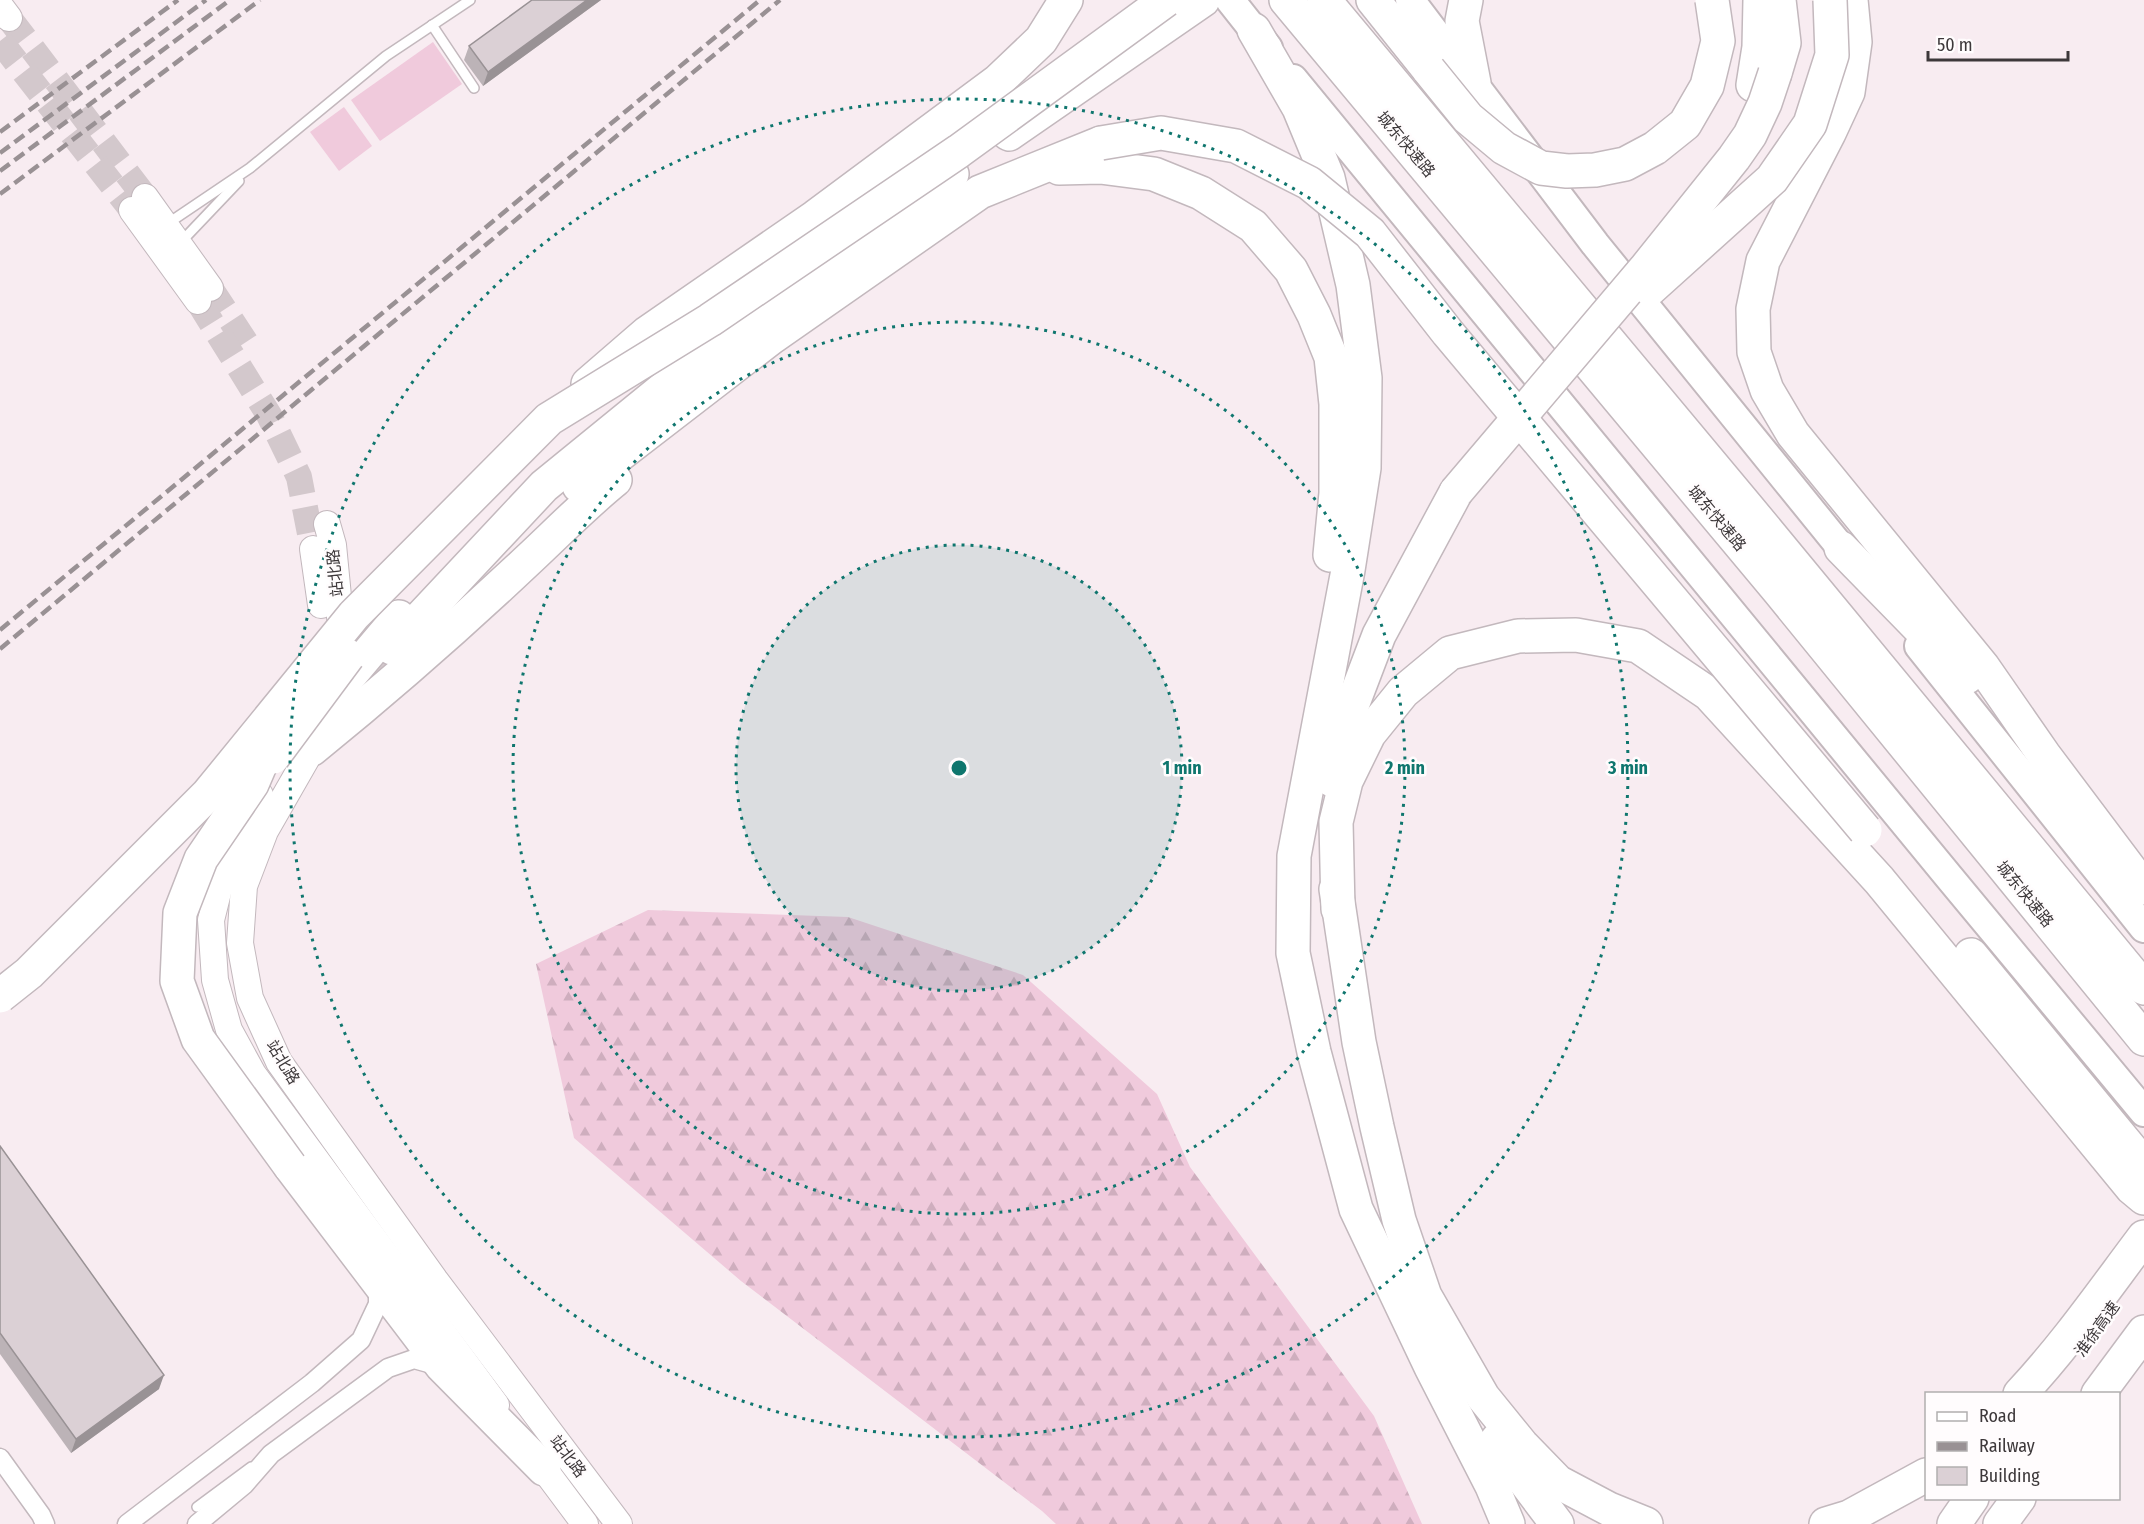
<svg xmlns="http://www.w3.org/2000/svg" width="2144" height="1524" font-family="'Fira Sans Condensed','Noto Sans SC',sans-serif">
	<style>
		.forest { fill: url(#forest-firs) }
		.pitch { fill: #f0cadc }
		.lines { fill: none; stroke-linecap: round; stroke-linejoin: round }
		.secondary-tunnel { stroke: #d3c8cc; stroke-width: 26; stroke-dasharray: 26 13; stroke-linecap: butt }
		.highway-tunnel { stroke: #d3c8cc; stroke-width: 33; stroke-dasharray: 33 16; stroke-linecap: butt }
		.lane-casing { stroke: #c3b8bd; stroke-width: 12 }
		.street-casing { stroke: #c3b8bd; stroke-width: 21 }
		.secondary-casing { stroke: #c3b8bd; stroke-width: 28 }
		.primary-casing { stroke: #c3b8bd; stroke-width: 32 }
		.highway-casing { stroke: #c3b8bd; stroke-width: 36 }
		.lane { stroke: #fff; stroke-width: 9 }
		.street { stroke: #fff; stroke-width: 18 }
		.secondary { stroke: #fff; stroke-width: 26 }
		.primary { stroke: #fff; stroke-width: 28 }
		.highway { stroke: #fff; stroke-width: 33 }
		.rail { stroke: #999194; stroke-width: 4.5; stroke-dasharray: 12 6; stroke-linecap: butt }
		.highway-bridge-casing { stroke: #c3b8bd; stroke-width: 36; stroke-linecap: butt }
		.highway-bridge { stroke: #fff; stroke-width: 33 }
		.wall { fill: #bcb3b7 }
		.shaded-wall { fill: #999295 }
		.building { fill: #dbd0d5; stroke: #999295; stroke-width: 1.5 }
		.ring { fill: none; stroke: #0f766e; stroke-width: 3; stroke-dasharray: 3 6 }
		.labels { text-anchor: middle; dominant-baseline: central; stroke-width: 5; stroke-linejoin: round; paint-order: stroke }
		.street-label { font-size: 16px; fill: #3d383a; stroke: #fffcfd }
		.centre { fill: #0f766e; stroke: #fffcfd; stroke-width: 3 }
		.ring-label { font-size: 18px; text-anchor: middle; font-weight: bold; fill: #0f766e; stroke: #fffcfd; stroke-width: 5; stroke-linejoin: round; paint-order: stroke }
	</style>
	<defs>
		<pattern id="forest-firs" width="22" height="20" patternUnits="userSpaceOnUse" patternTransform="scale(1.5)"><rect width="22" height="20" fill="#f0cadc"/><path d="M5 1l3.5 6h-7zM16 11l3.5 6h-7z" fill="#cfaebe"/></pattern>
	</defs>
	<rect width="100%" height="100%" fill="#f8ecf1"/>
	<polygon class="forest" points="648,910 848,917 1023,975 1157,1094 1190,1167 1374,1416 1422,1524 1056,1524 1042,1511 741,1281 574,1138 536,964"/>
	<g class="pitch">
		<polygon points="433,42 462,84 380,141 351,100"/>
		<polygon points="344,107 372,146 339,171 310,132"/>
	</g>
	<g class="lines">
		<g class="secondary-tunnel">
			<polyline points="9,18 145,197"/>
			<polyline points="0,41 132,210"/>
			<polyline points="210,288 250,349"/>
			<polyline points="198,301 269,415 299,477 313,549"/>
		</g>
		<polyline class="highway-tunnel" points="347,716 392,648"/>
		<g class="lane-casing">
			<g id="lane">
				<polyline points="432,25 474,88"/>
				<polyline points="167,224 250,168 386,56 470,0"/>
				<polyline points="180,243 239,181"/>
				<polyline points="197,1507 251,1467"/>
			</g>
		</g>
		<g class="street-casing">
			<g id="street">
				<polyline points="0,1458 41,1515 45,1524"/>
				<polyline points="127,1524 312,1383 361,1340 378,1304 378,1284"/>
				<polyline points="197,1524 244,1485 271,1454 388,1368 414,1359 439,1366"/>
			</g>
		</g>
		<g class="secondary-casing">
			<g id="secondary">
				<polyline points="0,6 9,18"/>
				<polyline points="145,197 210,288"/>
				<polyline points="132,210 198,301"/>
				<polyline points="327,524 333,545 341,627 340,687 312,749 265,831 244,886 240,943 250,998 279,1062 435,1280 619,1524"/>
				<polyline points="313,549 321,605"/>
				<polyline points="260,795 224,868 211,920 215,980 229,1030 253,1074 496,1405"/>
				<polyline points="532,1453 585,1524"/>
			</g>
		</g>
		<g class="primary-casing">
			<g id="primary">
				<polyline points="1230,0 1268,48"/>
				<polyline points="1410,0 1595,244 1855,565"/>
				<polyline points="1293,79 1949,877 2144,1112"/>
				<polyline points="1919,646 2144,928"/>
			</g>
		</g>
		<g class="highway-casing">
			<g id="highway">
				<polyline points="1286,0 1779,591 2144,1039"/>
				<polyline points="1324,0 1748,508 2144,988"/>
				<polyline points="1373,0 1429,70"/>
				<polyline points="1466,0 1462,21 1474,83"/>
				<polyline points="1851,0 1855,42 1848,92 1829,133 1763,261 1753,309 1754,352 1767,390 1793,434 1983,667 2044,755 2144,888"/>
				<polyline points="1254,30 1299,108 1328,178 1353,285 1365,378 1364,468 1348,570 1294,856 1293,953 1314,1052 1356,1209 1431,1367 1492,1486 1508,1524"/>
				<polyline points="1775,73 1784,43 1779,0"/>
				<polyline points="1753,85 1759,47 1760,0"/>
				<polyline points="1009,134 1203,0"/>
				<polyline points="1059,168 1100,167 1154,174 1201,193 1253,226 1291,270 1314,315 1331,357 1336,404 1336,493 1330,555"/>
				<polyline points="588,384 647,333 815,217 998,81 1041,40 1066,0"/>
				<polyline points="579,486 771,338 980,192 1101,143"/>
				<polyline points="1841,548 1967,677"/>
				<polyline points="392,648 544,486 706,354 952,174"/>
				<polyline points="340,687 399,617"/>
				<path d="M312,749C386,689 458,626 528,560C557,533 584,505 615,480"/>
				<polyline points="1332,780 1339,740 1379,635 1456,492"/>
				<polyline points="1336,889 1359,1042 1377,1127 1399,1220 1425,1296 1483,1397 1522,1445 1558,1482 1609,1509 1646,1524"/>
				<polyline points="1338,909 1336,822 1346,781 1369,734 1403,692 1450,653 1518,636 1576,635 1638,646 1709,694 1879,880 2132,1188 2144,1198"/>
				<polyline points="1971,955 2144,1165"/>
				<polyline points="290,1166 442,1366 544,1469"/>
				<path d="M2020,1394C2066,1345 2104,1290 2144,1237"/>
				<polyline points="2098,1394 2144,1332"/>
				<polyline points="1497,1440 1514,1467 1557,1524"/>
				<polyline points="1826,1524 1849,1517 1926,1475"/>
				<polyline points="1954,1524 1972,1498"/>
				<polyline points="2000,1524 2019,1498"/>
			</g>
		</g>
		<use href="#lane" class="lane"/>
		<use href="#street" class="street"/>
		<use href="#secondary" class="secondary"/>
		<use href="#primary" class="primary"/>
		<use href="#highway" class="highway"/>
		<g class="rail">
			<polyline points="0,132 178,0"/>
			<polyline points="0,153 206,0"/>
			<polyline points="0,171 230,0"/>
			<polyline points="0,194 260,0"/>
			<polyline points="0,630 760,0"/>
			<polyline points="0,649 780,0"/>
		</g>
		<g class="highway-bridge-casing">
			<g id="highway-bridge">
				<polyline points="1429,70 1468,118 1504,148 1541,168 1567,171 1595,170 1625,164 1655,148 1685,124 1707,86 1718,41 1712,0"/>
				<polyline points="1101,143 1161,133 1236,146 1309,183 1370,233 1448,333 1865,830"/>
				<polyline points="1650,289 1772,179 1810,124 1832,55 1830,0"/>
				<polyline points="1456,492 1645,269 1734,158 1750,135 1765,103 1775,73"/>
				<polyline points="278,728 270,742 252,784 201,859 180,913 177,981 198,1039 290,1166"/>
				<polyline points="273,757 348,656"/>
				<polyline points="0,996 29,973 208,794 354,615 549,419 710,320 959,151 1166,0"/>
			</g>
		</g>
		<use href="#highway-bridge" class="highway-bridge"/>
	</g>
	<g class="wall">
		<polygon points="532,0 601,0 483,86 464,60 469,46"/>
		<polygon points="0,1146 159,1389 71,1453 0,1354"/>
	</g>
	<g class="shaded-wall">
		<polygon points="587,0 601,0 483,86 488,72"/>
		<polygon points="164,1375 159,1389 71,1453 76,1439"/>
	</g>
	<g class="building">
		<polygon points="532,0 587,0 488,72 469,46"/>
		<polygon points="0,1146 164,1375 76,1439 0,1333"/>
	</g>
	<circle cx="959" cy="768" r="223" fill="#0f766e" fill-opacity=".12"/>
	<g class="ring">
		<circle cx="959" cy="768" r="223"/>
		<circle cx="959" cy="768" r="446"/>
		<circle cx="959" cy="768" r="669"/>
	</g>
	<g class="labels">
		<g class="street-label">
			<text transform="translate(1406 144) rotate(50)">城东快速路</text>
			<text transform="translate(1717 518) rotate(50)">城东快速路</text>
			<text transform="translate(335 573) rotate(-96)">站北路</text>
			<text transform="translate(2025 894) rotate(51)">城东快速路</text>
			<text transform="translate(283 1062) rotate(59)">站北路</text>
			<text transform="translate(2097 1329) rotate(-54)">淮徐高速</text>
			<text transform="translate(568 1456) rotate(53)">站北路</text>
		</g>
	</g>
	<circle cx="959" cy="768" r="9" class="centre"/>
	<g class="ring-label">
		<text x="1182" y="774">1 min</text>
		<text x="1405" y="774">2 min</text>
		<text x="1628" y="774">3 min</text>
	</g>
	<rect x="1925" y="1392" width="195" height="108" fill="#fffcfd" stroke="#b1aeaf" stroke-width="1.5"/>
	<rect x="1937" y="1412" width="30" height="9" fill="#ffffff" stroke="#b1aeaf" stroke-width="1.5"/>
	<text x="1979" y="1422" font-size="18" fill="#3d383a">Road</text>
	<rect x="1937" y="1442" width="30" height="9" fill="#999194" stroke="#b1aeaf" stroke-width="1.5"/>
	<text x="1979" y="1452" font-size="18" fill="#3d383a">Railway</text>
	<rect x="1937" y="1467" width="30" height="18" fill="#dbd0d5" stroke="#b1aeaf" stroke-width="1.5"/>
	<text x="1979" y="1482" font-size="18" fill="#3d383a">Building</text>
	<path d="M1928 51v9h140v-9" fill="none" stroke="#3d383a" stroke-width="3"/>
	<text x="1937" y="51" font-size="18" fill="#3d383a" stroke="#fffcfd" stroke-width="4.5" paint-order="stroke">50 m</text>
</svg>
